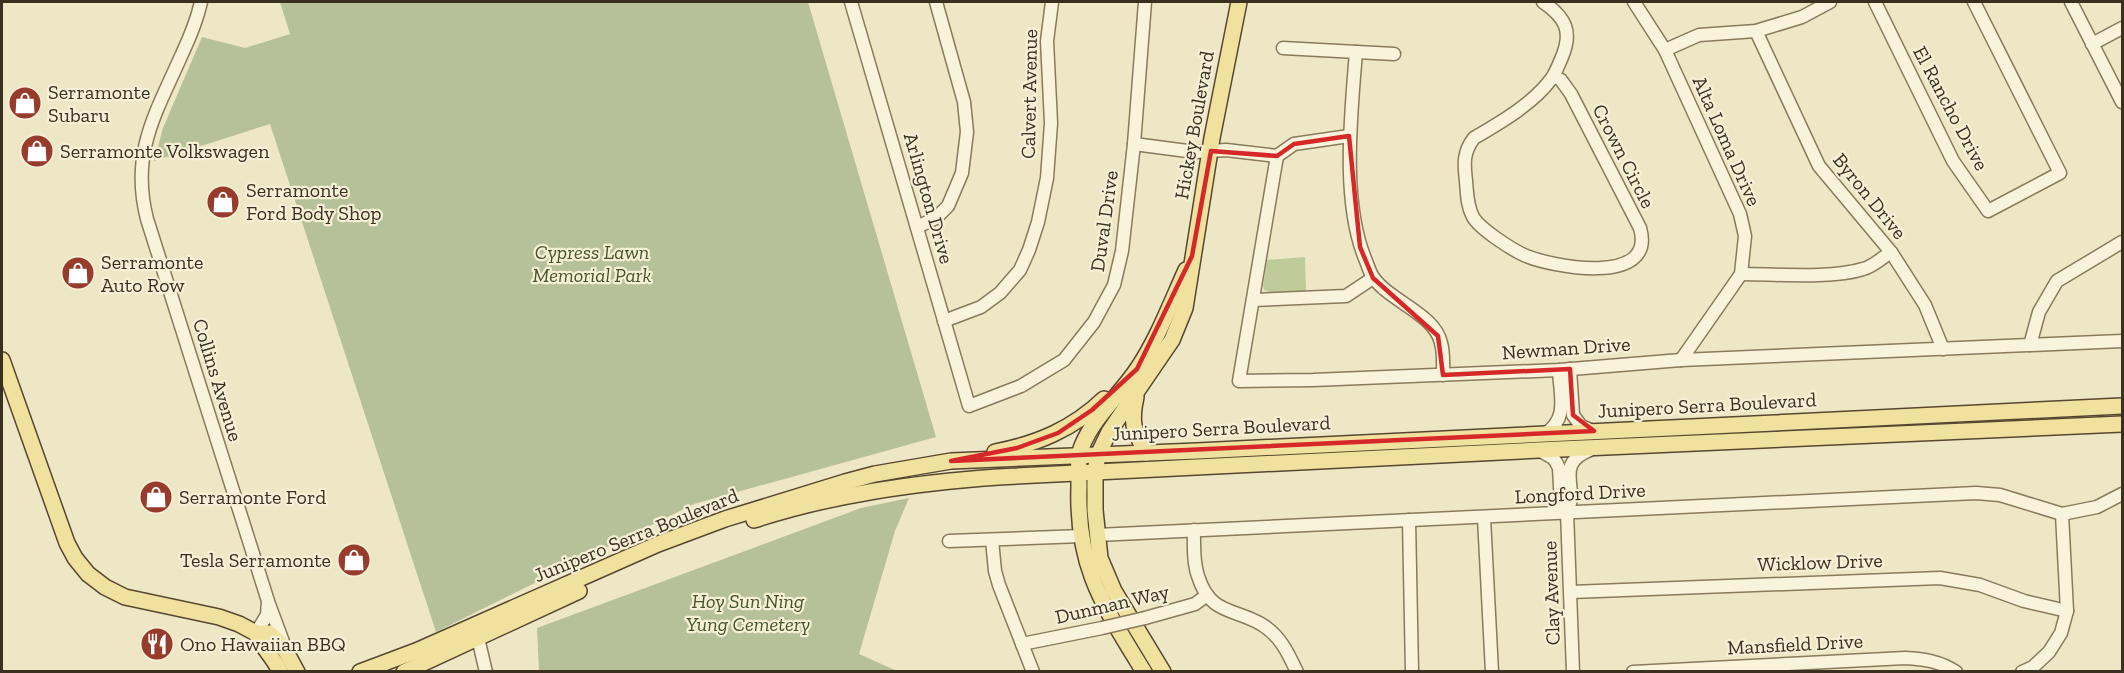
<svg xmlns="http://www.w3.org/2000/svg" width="2124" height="673" font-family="'Zilla Slab',serif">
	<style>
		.green { fill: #bfcc9a }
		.cemetery { fill: #b7c199 }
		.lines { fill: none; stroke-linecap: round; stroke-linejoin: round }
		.minor-casing { stroke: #897a5c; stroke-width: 15 }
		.major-casing { stroke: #574730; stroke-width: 18 }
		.minor { stroke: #f8f3da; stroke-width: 12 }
		.major { stroke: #f0e19f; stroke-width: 15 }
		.minor-bridge-casing { stroke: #897a5c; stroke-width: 15; stroke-linecap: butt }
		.minor-bridge { stroke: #f8f3da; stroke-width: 12 }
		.marked { fill: none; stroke: #d62828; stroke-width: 4.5; stroke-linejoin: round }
		.labels { text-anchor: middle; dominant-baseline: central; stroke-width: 4.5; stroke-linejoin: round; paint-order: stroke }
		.poi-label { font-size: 20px; fill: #393020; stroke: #f5f0d6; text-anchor: start }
		.street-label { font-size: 20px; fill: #393020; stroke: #f5f0d6 }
		.park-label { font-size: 20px; font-style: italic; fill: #435527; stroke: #f5f0d6 }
	</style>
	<rect width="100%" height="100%" fill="#eee7c6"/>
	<polygon class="green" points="1305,257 1306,291 1272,293 1264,290 1263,286 1267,260"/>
	<g class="cemetery">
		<polygon points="280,2 808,2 936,437 694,504 436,632 270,124 154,161 163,128 202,37 245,48 290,34"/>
		<polygon points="909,498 895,531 859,654 897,671 539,671 537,628 861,508"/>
	</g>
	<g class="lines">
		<g class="minor-casing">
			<g id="minor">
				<path d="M201,2C197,20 190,37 182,54C156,113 130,153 147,219L268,601L267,615L256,633"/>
				<polyline points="851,2 969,406 1021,386 1064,360 1094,322 1114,285 1122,251 1134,144 1145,2"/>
				<path d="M1543,2C1565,17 1573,31 1562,57C1559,64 1556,72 1552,78C1533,104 1501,122 1474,138C1463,152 1464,164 1466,181C1467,193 1467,206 1473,217C1480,229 1511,249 1524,255C1551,267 1657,287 1640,228L1571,94L1561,80L1553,76"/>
				<polyline points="1634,2 1665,50 1740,214 1745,236 1741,274 1681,360"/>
				<polyline points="1875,2 1953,161 1988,211 2060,173 1974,2"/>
				<polyline points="2071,2 2122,102"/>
				<polyline points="1756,31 1819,166 1891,252 1925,305 1943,349"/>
				<polyline points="2092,44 2122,28"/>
				<polyline points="1283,48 1394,54"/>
				<polyline points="1665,50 1699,35 1756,31 1802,17 1830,2"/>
				<path d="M1356,52C1351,115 1341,202 1366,261C1368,266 1370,273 1373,277C1389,301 1435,314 1441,343C1444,353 1443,365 1443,375"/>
				<polyline points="1134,144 1195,152 1226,150 1277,156 1294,144 1349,136"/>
				<polyline points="1277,156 1239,381 1313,380 1559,370 1681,360 2122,341"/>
				<polyline points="917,227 936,218 948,206 962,173 967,132 964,102 936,2"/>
				<path d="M1741,274C1775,274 1832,279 1863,269C1873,267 1883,257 1891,252"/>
				<polyline points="1253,300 1346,296 1373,278"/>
				<polyline points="944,321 981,307 1000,293 1020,270 1029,250 1038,222 1047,178 1051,123 1047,41 1052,2"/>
				<polyline points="2030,345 2039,312 2057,281 2122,242"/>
				<polyline points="1570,369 1573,415 1581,426 1593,431"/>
				<path d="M1545,434C1569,418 1560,396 1559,370"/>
				<polyline points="1539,450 1553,458 1556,462 1559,468 1561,504 1567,512"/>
				<polyline points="1484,518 1492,672"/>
				<polyline points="1409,520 1412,672"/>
				<path d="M1194,530C1194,545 1193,562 1198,576C1210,615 1234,608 1261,624C1280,635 1288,653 1297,672"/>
				<polyline points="1097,535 1976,493 2000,495 2062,514 2097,507 2122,494"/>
				<polyline points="992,540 995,571 999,585 1033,672"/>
				<polyline points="949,541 1082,536"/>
				<polyline points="1571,592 1940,578 1980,585 2024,601 2067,611"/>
				<polyline points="269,604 285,647"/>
				<polyline points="1145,618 1195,604 1207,595"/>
				<polyline points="478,638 486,672"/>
				<polyline points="1022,644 1102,628"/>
				<path d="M1573,672L1567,512C1580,486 1553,465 1590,450"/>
				<path d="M1633,672L1905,658C1923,659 1940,661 1956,672"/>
				<polyline points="2022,672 2033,667 2049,652 2061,633 2067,611 2062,514"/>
			</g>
		</g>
		<g class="major-casing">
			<g id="major">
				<polyline points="2,360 67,543 75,558 88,574 105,587 125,597 219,617 239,624 256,633 269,633 283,646 297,672"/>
				<path d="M1136,397C1130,424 1134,430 1146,453"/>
				<path d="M995,452C1037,444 1073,429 1104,399"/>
				<path d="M754,520C833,494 916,483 998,477L1539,450L2122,424"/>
				<path d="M256,633C261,647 274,657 280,672"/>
				<polyline points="360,672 416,651 658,544 725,519 845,482 875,474 951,461 1197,451 2122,406"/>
				<polyline points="404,672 579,591"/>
				<path d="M1144,672C1104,606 1076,568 1079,486C1079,473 1077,458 1082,446C1094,416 1121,394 1138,368C1158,338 1171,303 1186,270"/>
				<polyline points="1163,672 1114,591 1100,558 1095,510 1095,472 1098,455 1109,432 1172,340 1185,308 1212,138 1239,2"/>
			</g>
		</g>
		<use href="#minor" class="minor"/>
		<use href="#major" class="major"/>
		<g class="minor-bridge-casing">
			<polyline id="minor-bridge" points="1102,628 1145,618"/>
		</g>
		<use href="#minor-bridge" class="minor-bridge"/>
	</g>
	<path class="marked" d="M1349,136L1360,247L1373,278L1438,336L1443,375L1570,369L1573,415L1594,431L951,461L1017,448L1058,433L1092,410L1137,369L1192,256L1211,151L1277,156L1294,144Z"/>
	<defs>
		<g id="shop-disc" transform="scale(1.725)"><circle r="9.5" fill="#973b2d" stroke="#f5f0d6"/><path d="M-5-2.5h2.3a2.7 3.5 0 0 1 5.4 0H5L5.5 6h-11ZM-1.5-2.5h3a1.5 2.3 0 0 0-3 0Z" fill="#fff"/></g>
		<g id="restaurant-disc" transform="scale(1.725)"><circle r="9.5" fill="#973b2d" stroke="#f5f0d6"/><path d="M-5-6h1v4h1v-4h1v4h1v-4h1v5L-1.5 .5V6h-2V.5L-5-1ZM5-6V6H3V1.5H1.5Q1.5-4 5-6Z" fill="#fff"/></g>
	</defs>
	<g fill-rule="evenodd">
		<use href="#shop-disc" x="25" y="103"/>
		<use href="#shop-disc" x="37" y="151"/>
		<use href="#shop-disc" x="223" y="202"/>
		<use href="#shop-disc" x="78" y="273"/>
		<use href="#shop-disc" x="156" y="497"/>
		<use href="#shop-disc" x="354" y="560"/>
		<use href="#restaurant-disc" x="157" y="644"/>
	</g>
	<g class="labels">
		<g class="poi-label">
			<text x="48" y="92">Serramonte<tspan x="48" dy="23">Subaru</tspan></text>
			<text x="60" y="151">Serramonte Volkswagen</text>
			<text x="246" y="190">Serramonte<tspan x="246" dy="23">Ford Body Shop</tspan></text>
			<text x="101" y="262">Serramonte<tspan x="101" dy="23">Auto Row</tspan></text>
			<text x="179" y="497">Serramonte Ford</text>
			<text x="331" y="560" text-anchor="end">Tesla Serramonte</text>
			<text x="180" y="644">Ono Hawaiian BBQ</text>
		</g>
		<g class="street-label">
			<text transform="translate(1029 94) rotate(-89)">Calvert Avenue</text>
			<text transform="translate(1951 108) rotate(62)">El Rancho Drive</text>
			<text transform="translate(1194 125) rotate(-80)">Hickey Boulevard</text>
			<text transform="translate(1727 141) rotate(66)">Alta Loma Drive</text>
			<text transform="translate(1624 156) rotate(63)">Crown Circle</text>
			<text transform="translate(1870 196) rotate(51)">Byron Drive</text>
			<text transform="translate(929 198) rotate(74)">Arlington Drive</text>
			<text transform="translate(1104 221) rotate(-82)">Duval Drive</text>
			<text transform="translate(1566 348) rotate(-4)">Newman Drive</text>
			<text transform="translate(218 380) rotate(73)">Collins Avenue</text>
			<text transform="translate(1707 405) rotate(-3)">Junipero Serra Boulevard</text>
			<text transform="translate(1221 428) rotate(-3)">Junipero Serra Boulevard</text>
			<text transform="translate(1580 493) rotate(-3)">Longford Drive</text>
			<text transform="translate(636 535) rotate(-22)">Junipero Serra Boulevard</text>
			<text transform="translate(1820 562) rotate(-2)">Wicklow Drive</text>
			<text transform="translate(1551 593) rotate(-92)">Clay Avenue</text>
			<text transform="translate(1112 604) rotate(-13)">Dunman Way</text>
			<text transform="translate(1795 644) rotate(-3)">Mansfield Drive</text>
		</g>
		<g class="park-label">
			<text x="592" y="252">Cypress Lawn<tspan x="592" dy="23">Memorial Park</tspan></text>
			<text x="748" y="601">Hoy Sun Ning<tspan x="748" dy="23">Yung Cemetery</tspan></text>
		</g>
	</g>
	<rect width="2124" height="673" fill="none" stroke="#393020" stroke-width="6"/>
</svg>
